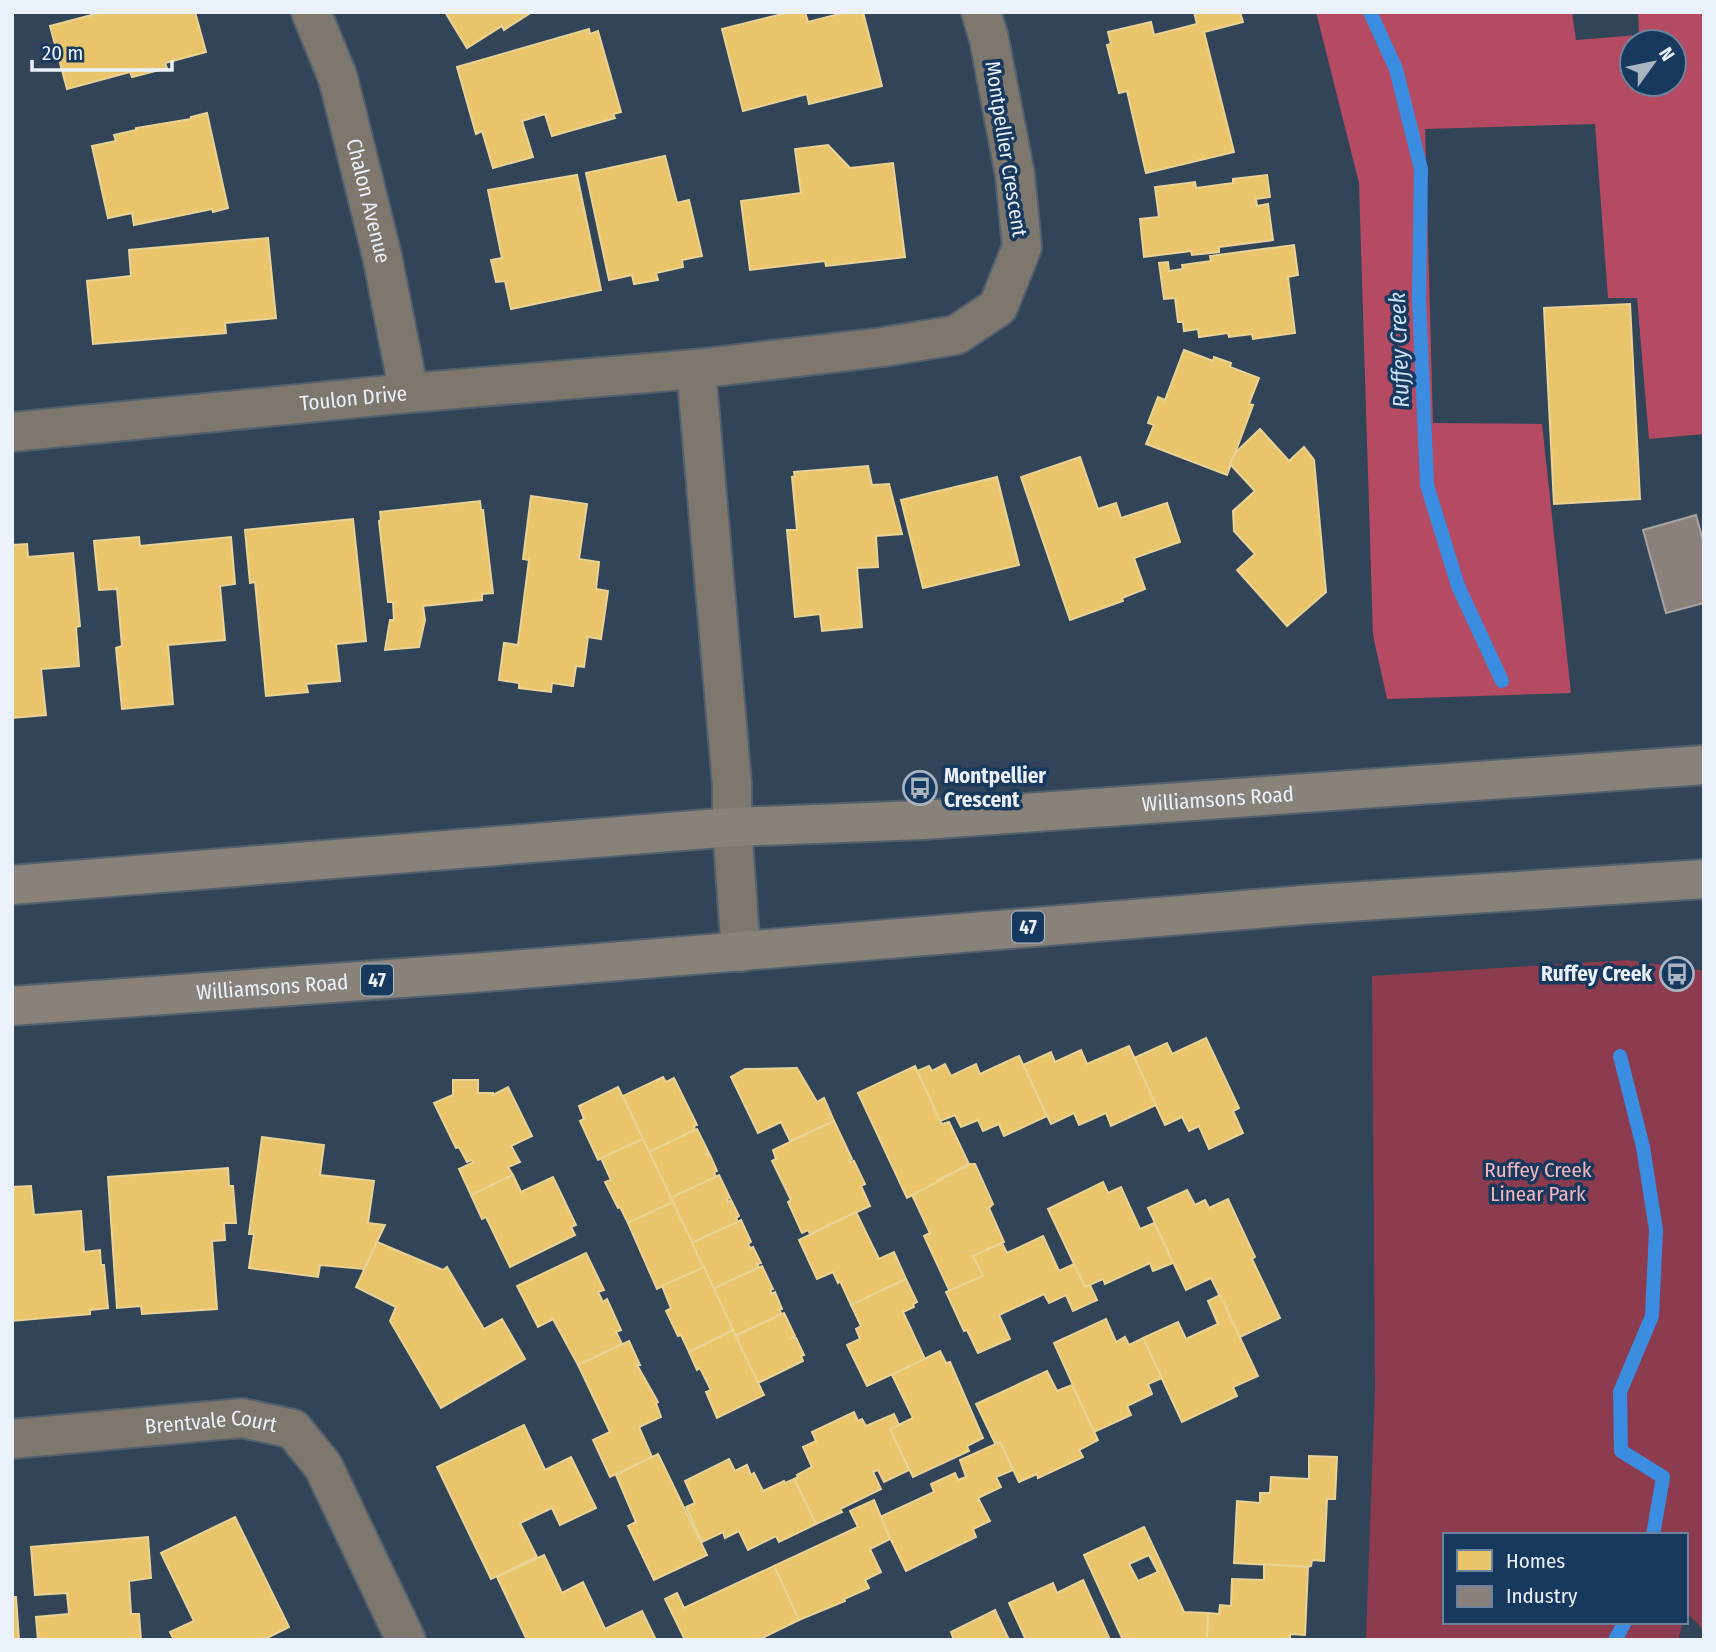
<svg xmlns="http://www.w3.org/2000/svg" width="1716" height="1652" font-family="'Fira Sans Condensed',sans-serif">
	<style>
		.green { fill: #8c3c4e }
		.forest { fill: #b54b62; fill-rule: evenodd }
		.homes { fill: #e9c46a; stroke: #e9d296; stroke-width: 2; fill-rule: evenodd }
		.industry { fill: #8a817c; stroke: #a7a3a2; stroke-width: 2 }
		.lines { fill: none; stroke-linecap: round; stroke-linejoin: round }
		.stream { stroke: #3a8de1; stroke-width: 14 }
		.minor-casing { stroke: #53616f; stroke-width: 42 }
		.primary-casing { stroke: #53616f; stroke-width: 42 }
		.minor { stroke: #7e776e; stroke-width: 38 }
		.primary { stroke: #88827a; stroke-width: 38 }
		.labels { text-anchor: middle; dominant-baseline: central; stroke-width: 7; stroke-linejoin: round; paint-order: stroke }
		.shield { fill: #17395d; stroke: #abbacc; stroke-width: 2 }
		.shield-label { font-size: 19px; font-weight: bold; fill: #eaf1fb }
		.street-label { font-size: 21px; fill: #eaf1fb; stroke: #17395d }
		.poi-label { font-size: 21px; font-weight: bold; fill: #eaf1fb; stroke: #17395d; text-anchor: start }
		.park-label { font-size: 21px; fill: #f7b6bd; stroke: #17395d }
		.water-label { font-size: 23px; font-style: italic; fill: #cce0f7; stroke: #17395d }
	</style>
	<rect width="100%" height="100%" fill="#324558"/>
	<polygon class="green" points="1627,960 1704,971 1704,1630 1686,1612 1686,1535 1445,1535 1445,1622 1683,1622 1678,1640 1366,1640 1375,1389 1372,976"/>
	<path class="forest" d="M1316,12H1572L1576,40L1639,35L1638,12H1704V434L1649,439L1637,298H1608L1595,124L1425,129L1433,423L1542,424L1571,693L1387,699L1373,635L1359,183ZM1632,42H1674V84H1632Z"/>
	<g class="homes">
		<polygon points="103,12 195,12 206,52 165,63 167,68 132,77 130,72 67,89 50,26"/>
		<polygon points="445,12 532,12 504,30 502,26 467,48"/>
		<polygon points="790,12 805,12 808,22 847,12 863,12 882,86 809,104 807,94 743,111 722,29"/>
		<polygon points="1194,12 1240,12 1243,22 1204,32 1234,152 1146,173 1127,91 1119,93 1107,45 1111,44 1108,32 1151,22 1154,35 1197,24"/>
		<polygon points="589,29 590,34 598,31 621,112 613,114 615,118 552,136 545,114 522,121 533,157 493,168 482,131 476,134 457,67"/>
		<polygon points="207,113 228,208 213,212 212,209 134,225 132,213 108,218 92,146 116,141 114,135 136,130 136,128 191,119 191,117"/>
		<polygon points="828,145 850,168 893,163 905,257 826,266 825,261 750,270 741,201 801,193 795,149"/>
		<polygon points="665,156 677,203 689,200 702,256 682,260 683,267 656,273 658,280 634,284 632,275 609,280 586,173"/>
		<polygon points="577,175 601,290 511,309 505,281 496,282 491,260 502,258 488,190"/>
		<polygon points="1267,175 1270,197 1256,199 1257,206 1268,204 1273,240 1219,247 1219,252 1192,255 1191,251 1144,257 1140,219 1159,217 1155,187 1195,182 1196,188 1233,183 1233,179"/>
		<polygon points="268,238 276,318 225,323 226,333 93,344 87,281 131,276 129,250"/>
		<polygon points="1294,245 1298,275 1288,277 1295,333 1253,339 1252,334 1229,337 1228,333 1199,337 1198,329 1184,331 1183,322 1178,322 1175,298 1164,299 1159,263 1168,262 1169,271 1183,269 1182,265 1211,261 1210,256"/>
		<polygon points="1630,304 1640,499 1554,504 1544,308"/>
		<polygon points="1184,350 1213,361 1214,357 1231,363 1230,367 1259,378 1249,404 1253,405 1227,475 1146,444 1154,425 1148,423 1158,397 1165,400"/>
		<polygon points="1260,429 1289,461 1304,447 1314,460 1326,592 1287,626 1237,570 1255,554 1234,531 1233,511 1255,491 1230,464 1235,453"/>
		<polygon points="1080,457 1098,509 1116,503 1121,518 1167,503 1180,542 1134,558 1145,589 1122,598 1123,601 1070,620 1021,477"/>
		<polygon points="868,466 872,485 889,484 902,534 876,536 878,567 857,568 862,627 822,631 820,614 795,617 787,530 797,530 792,477 795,476 794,472"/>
		<polygon points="997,477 1019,565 923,588 901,500"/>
		<polygon points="531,496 587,504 579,559 599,562 596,589 608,591 601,639 588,637 584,667 576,666 573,686 552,683 551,692 519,688 519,683 499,680 504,643 518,645 529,560 523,559"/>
		<polygon points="480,501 481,510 483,510 493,593 482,594 482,600 423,606 425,620 419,647 385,650 390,620 394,620 393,602 388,602 379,521 381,520 380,512"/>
		<polygon points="353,519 366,641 336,644 340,681 306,684 308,692 266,696 255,582 250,583 245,530"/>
		<polygon points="139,537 140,546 231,537 235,584 220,586 225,640 168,645 173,704 122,709 116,648 122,646 117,589 99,590 94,541"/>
		<polygon points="27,544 28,557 73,553 80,626 76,627 79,666 41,669 46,715 12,718 12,545"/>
		<polygon points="1206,1038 1239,1108 1233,1111 1243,1133 1209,1149 1199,1126 1189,1131 1182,1117 1165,1125 1134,1058 1167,1043 1172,1054"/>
		<polygon points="1129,1046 1156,1105 1111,1126 1106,1113 1079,1125 1074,1113 1051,1124 1023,1065 1051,1052 1055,1062 1081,1050 1087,1064"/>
		<polygon points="1019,1056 1047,1116 1004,1136 999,1124 983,1131 978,1120 961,1127 955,1115 940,1121 917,1071 929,1066 932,1071 945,1064 951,1076 976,1064 980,1074"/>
		<polygon points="915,1066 940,1121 942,1124 949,1122 969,1164 938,1180 940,1182 907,1198 858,1093"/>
		<polygon points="797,1068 817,1102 824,1098 834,1121 790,1141 781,1122 758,1133 731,1077 745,1069"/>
		<polygon points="663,1077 666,1082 674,1078 697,1125 694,1126 695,1130 649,1152 623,1096"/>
		<polygon points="453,1080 478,1080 478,1093 493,1093 493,1095 508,1087 532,1136 511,1146 520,1162 508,1167 513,1175 471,1195 459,1169 474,1162 472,1160 467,1162 459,1147 456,1148 434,1103 453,1095"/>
		<polygon points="618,1087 643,1139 598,1160 580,1121 584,1119 579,1106"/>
		<polygon points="834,1121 852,1159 849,1160 850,1162 854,1161 865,1184 861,1186 870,1206 810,1234 808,1230 802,1233 788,1202 791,1200 772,1161 776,1159 773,1150"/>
		<polygon points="697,1129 709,1153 705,1154 710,1155 717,1171 714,1172 716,1177 671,1198 649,1152"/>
		<polygon points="262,1137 324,1145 320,1175 374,1181 368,1223 385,1225 364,1269 320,1265 318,1277 249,1268 254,1234 249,1234"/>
		<polygon points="643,1139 673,1202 628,1223 620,1207 618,1208 605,1182 611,1180 601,1158"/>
		<polygon points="970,1164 975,1164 993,1204 989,1208 1004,1242 973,1256 983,1276 950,1292 924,1236 930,1233 912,1195"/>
		<polygon points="228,1168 229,1186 233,1186 236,1223 224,1223 225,1240 212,1241 217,1309 142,1314 141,1306 117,1308 108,1177"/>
		<polygon points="513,1175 521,1192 553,1177 576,1225 571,1227 575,1235 510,1267 486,1217 482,1219 471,1195"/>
		<polygon points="719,1175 730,1198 727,1199 728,1202 731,1200 739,1216 736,1218 738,1222 692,1243 671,1198"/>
		<polygon points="1103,1182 1108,1193 1121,1187 1140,1229 1154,1223 1173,1263 1153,1271 1150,1263 1105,1284 1103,1279 1085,1287 1048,1209"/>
		<polygon points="31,1186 34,1215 81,1211 84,1252 100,1250 101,1265 104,1265 108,1308 90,1310 90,1314 12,1321 12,1187"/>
		<polygon points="1187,1190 1195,1205 1205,1200 1209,1208 1228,1199 1255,1257 1252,1259 1280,1318 1240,1337 1211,1278 1186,1290 1148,1208"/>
		<polygon points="673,1202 704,1267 657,1289 628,1223"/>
		<polygon points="856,1212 879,1259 894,1252 906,1279 851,1305 840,1281 838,1283 833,1272 817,1279 799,1240"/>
		<polygon points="741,1220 751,1242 748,1244 750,1248 753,1247 761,1263 757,1264 759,1267 713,1289 692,1243"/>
		<polygon points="1043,1236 1059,1271 1074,1264 1085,1287 1090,1285 1097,1300 1073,1311 1066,1295 1049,1303 1044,1294 999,1315 1010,1339 978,1353 967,1330 964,1331 946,1292 983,1276 973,1256 1002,1243 1007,1253"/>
		<polygon points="377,1242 443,1270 447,1267 484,1329 502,1319 525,1359 441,1408 390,1321 396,1307 356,1287"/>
		<polygon points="586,1253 604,1290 598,1292 603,1302 607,1299 621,1330 616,1332 622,1344 578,1365 553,1319 538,1327 517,1286"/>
		<polygon points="762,1266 773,1289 770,1290 772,1294 775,1292 782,1309 779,1310 782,1314 735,1336 713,1289"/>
		<polygon points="704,1267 733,1330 689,1352 681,1335 678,1336 666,1311 671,1308 662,1286"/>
		<polygon points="906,1279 917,1302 913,1304 914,1307 903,1312 925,1359 867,1386 847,1345 860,1339 856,1329 861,1326 851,1305"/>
		<polygon points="1220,1295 1258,1376 1233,1387 1237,1396 1182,1422 1143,1338 1178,1322 1186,1339 1218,1324 1208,1301"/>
		<polygon points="784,1313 795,1336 792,1338 796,1338 804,1355 801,1356 803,1361 758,1383 735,1336"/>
		<polygon points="1106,1319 1116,1342 1125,1337 1129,1345 1143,1338 1162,1378 1148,1384 1152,1394 1127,1406 1131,1415 1094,1432 1054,1343"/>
		<polygon points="733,1330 764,1395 717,1418 706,1392 711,1390 700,1368 697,1370 689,1352"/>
		<polygon points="629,1341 640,1365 637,1365 658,1402 656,1403 661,1417 639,1427 652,1457 610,1477 593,1440 610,1432 578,1365"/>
		<polygon points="940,1351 946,1363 950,1362 983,1438 967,1446 969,1451 913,1477 890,1429 913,1418 892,1375"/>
		<polygon points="1047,1371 1057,1391 1072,1385 1098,1440 1079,1450 1083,1457 1038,1478 1037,1474 1019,1482 1000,1442 995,1443 976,1404"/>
		<polygon points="854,1412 858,1421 862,1419 866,1426 894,1414 899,1425 890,1429 909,1470 884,1482 878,1470 873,1472 881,1489 840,1509 842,1512 816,1524 794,1479 798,1477 797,1475 812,1467 803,1447 816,1441 812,1432"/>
		<polygon points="524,1425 545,1470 571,1457 596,1508 560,1525 552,1508 520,1523 537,1557 491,1579 437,1467"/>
		<polygon points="1000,1442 1013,1470 996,1477 1001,1487 978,1498 990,1521 973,1529 976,1537 906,1571 880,1517 934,1492 931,1484 955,1473 958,1480 966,1477 960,1460"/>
		<polygon points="658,1454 707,1555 654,1580 628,1526 636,1522 616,1475"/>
		<polygon points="1309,1456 1337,1457 1335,1499 1327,1499 1324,1561 1312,1560 1311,1566 1308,1567 1234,1563 1237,1501 1260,1503 1260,1493 1270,1493 1271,1477 1309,1479"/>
		<polygon points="729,1459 735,1471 747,1465 751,1475 754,1473 763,1491 784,1481 785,1483 794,1479 816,1524 779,1542 776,1536 748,1550 739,1531 725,1538 723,1532 702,1542 686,1507 695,1503 685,1481"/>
		<polygon points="874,1500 890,1539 870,1549 881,1572 865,1580 869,1588 844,1599 845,1601 799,1620 774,1566 858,1527 850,1511"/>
		<polygon points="235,1517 289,1627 263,1640 174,1640 170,1632 194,1621 161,1553"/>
		<path d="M1144,1527L1184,1612L1208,1613L1207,1640H1123L1084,1555ZM1149,1555L1158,1572L1138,1581L1129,1564Z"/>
		<polygon points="148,1537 151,1578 129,1581 131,1614 139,1614 141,1640 38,1640 36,1617 69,1614 67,1593 35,1595 31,1547"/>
		<polygon points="544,1555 562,1593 583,1582 605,1629 642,1611 656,1640 524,1640 526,1638 497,1577"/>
		<polygon points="1264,1564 1308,1567 1305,1635 1290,1634 1290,1640 1207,1640 1208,1613 1219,1614 1220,1605 1231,1606 1232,1579 1264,1580"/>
		<polygon points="774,1566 799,1620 762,1638 763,1640 685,1640 665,1599 677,1593 684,1608"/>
		<polygon points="1083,1580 1110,1640 1026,1640 1009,1603 1053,1583 1057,1593"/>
		<polygon points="12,1597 16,1597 19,1640 12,1640"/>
		<polygon points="995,1610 1009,1640 954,1640 951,1632"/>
	</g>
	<polygon class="industry" points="1696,515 1704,544 1704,603 1666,613 1643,530"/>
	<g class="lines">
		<g class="stream">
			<polyline points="1370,12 1396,69 1421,169 1419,298 1427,485 1458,586 1502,681"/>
			<polyline points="1620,1056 1643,1147 1656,1230 1652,1316 1620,1392 1621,1451 1663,1477 1653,1535"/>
			<polyline points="1615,1640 1625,1622"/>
		</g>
		<g class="minor-casing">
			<g id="minor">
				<path id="s1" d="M311,12L338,78L382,256L409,393"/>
				<polyline points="696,369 732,784 732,827 741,952"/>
				<path id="s2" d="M12,432L409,393L696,369L883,347L956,335L998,307L1022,247L1015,175L989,39L981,12"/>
				<path id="s3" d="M12,1439L242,1418L293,1429L323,1466L406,1640"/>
			</g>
		</g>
		<g class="primary-casing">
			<g id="primary">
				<path id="s4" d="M12,885L732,827L923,820L1704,765"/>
				<path id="s5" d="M12,1006L486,972L1316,904L1704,879"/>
			</g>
		</g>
		<use href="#minor" class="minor"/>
		<use href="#primary" class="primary"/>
	</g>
	<defs>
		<g id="bus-ring" transform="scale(1.75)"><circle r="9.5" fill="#17395d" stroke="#aab5c2" stroke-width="1.5"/><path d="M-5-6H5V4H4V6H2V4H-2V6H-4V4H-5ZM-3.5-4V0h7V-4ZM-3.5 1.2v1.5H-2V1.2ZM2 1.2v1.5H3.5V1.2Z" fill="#aab5c2"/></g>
	</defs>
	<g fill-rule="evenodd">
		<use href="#bus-ring" x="920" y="788"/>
		<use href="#bus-ring" x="1677" y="974"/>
	</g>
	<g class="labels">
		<g class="shield">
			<rect x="1012" y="911.5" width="32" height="31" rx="5"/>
			<rect x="361" y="964.5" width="32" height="31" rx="5"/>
		</g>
		<g class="shield-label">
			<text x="1028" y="927">47</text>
			<text x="377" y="980">47</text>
		</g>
		<g class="street-label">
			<text transform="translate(1006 149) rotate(81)">Montpellier Crescent</text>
			<text stroke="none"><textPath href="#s1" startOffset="198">Chalon Avenue</textPath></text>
			<text stroke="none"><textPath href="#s2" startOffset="343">Toulon Drive</textPath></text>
			<text stroke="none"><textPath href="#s4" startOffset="1209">Williamsons Road</textPath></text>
			<text stroke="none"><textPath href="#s5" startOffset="261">Williamsons Road</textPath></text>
			<text stroke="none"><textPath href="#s3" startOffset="200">Brentvale Court</textPath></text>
		</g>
		<g class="poi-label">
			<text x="944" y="776">Montpellier<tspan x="944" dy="24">Crescent</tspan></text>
			<text x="1652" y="974" text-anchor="end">Ruffey Creek</text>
		</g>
		<g class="park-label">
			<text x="1538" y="1170">Ruffey Creek<tspan x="1538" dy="24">Linear Park</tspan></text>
		</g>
		<g class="water-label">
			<text transform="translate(1399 350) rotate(-92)">Ruffey Creek</text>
		</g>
	</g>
	<rect width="1716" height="1652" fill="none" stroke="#eaf1fb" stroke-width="28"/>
	<rect x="1443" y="1533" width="245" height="91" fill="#17395d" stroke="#6b839c" stroke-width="2"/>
	<rect x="1457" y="1550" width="35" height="21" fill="#e9c46a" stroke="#6b839c" stroke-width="2"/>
	<text x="1506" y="1568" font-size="21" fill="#eaf1fb">Homes</text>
	<rect x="1457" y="1586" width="35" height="21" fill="#8a817c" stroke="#6b839c" stroke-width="2"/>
	<text x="1506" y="1603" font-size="21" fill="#eaf1fb">Industry</text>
	<g transform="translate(1653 63) rotate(57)"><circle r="33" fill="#17395d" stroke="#6b839c" stroke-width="2"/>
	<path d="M0-5L12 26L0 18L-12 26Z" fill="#aab5c2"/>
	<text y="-10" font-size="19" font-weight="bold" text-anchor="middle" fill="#eaf1fb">N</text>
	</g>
	<path d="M32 60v10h140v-10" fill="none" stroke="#eaf1fb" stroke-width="3.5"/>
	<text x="42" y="60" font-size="21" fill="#eaf1fb" stroke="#17395d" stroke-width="5" paint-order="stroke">20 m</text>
</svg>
